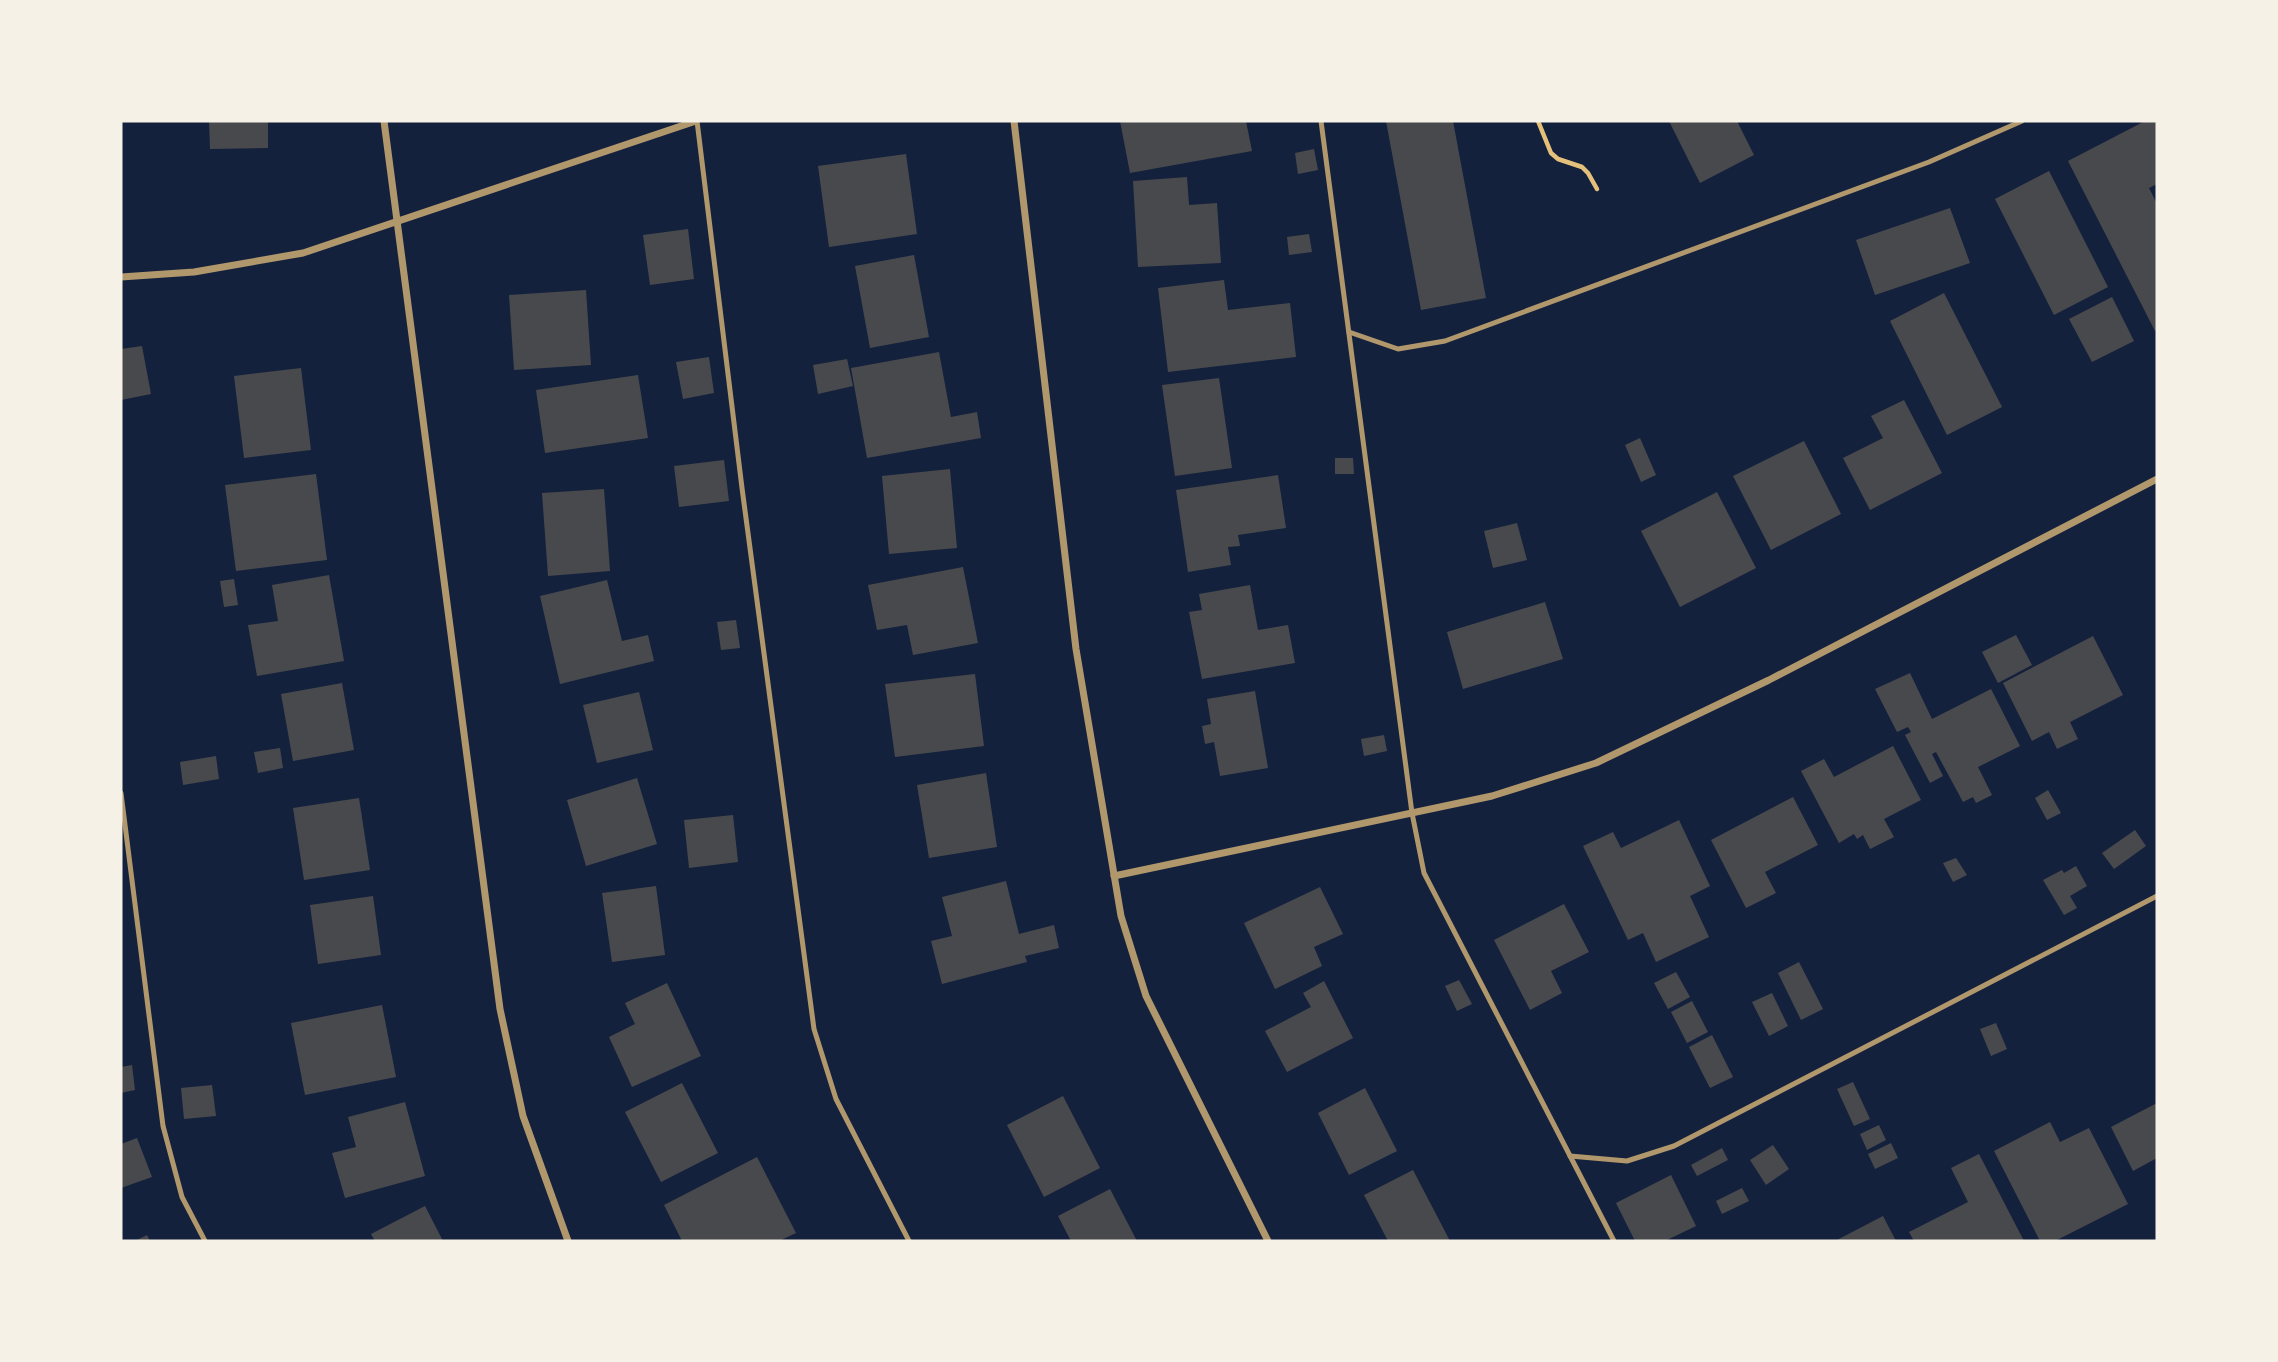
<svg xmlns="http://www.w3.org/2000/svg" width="2278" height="1362" font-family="'Exo 2',sans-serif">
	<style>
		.building { fill: #48494c }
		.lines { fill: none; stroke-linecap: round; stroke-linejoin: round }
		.path { stroke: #e5c07b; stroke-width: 4.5 }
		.service { stroke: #b1986c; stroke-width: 5 }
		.minor { stroke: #b1986c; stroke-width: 7 }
	</style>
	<rect width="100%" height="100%" fill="#14213d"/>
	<g class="building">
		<polygon points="209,121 268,121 268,148 210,149"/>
		<polygon points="1120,121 1246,121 1252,151 1130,173"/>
		<polygon points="1386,121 1453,121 1486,298 1421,310"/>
		<polygon points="1669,121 1737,121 1754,155 1700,183"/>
		<polygon points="2145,121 2157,121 2157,184 2149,188 2157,204 2157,330 2155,331 2068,161"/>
		<polygon points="1314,149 1318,170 1298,174 1295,153"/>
		<polygon points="906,154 917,234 829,247 818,166"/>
		<polygon points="2049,171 2108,287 2054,315 1995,199"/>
		<polygon points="1187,177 1189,205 1217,203 1221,263 1138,267 1133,181"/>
		<polygon points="1950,208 1970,263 1875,295 1856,240"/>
		<polygon points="688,229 694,279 650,285 643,235"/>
		<polygon points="1309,234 1312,252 1289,255 1287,237"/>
		<polygon points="914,255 929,337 870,348 855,266"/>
		<polygon points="1224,280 1228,310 1290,303 1296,357 1168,372 1158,288"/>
		<polygon points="586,290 591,365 514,370 509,295"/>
		<polygon points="1944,293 2002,407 1947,435 1890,321"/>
		<polygon points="2112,297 2134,341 2092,362 2069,319"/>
		<polygon points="142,346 151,394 121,400 121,349"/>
		<polygon points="939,352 951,417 977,412 981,438 867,458 851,368"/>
		<polygon points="709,357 714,393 683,399 676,362"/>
		<polygon points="847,359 853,386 818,394 813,365"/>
		<polygon points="301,368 311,450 244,458 234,376"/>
		<polygon points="638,375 648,438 545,453 536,390"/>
		<polygon points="1219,378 1232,468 1175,476 1162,385"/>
		<polygon points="1904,400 1942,473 1870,510 1843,458 1883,438 1871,416"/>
		<polygon points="1640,438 1656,475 1641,482 1625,445"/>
		<polygon points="1804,441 1841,514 1771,550 1733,476"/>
		<polygon points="1335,458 1353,458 1354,474 1335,474"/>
		<polygon points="724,460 729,501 679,507 674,466"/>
		<polygon points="950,469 957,548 889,554 882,476"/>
		<polygon points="316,474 327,560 236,571 225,485"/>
		<polygon points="1278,475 1286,528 1238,535 1240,546 1228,547 1231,565 1188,572 1176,490"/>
		<polygon points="604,489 610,571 548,576 542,493"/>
		<polygon points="1717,492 1756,568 1680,607 1641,531"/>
		<polygon points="1517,523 1527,560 1493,568 1484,531"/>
		<polygon points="963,567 978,643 913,655 907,625 877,630 868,585"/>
		<polygon points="329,575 344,661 257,676 248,625 278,621 272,585"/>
		<polygon points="234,579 238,605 224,607 220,581"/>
		<polygon points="607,580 622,641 648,635 654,661 560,684 540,596"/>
		<polygon points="1250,585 1258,630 1288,625 1295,663 1202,679 1189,612 1202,610 1199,594"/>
		<polygon points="1545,602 1563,659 1463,689 1447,632"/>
		<polygon points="736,620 740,648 721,650 717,622"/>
		<polygon points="2016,635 2032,665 1998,683 1982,652"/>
		<polygon points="2093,636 2123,695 2070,722 2078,739 2057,749 2049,732 2032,741 2003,683"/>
		<polygon points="1910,673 1932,719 1991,689 2020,746 1978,767 1992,795 1976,803 1973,797 1963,802 1936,752 1932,754 1943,776 1930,783 1905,735 1911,732 1908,727 1897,732 1875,689"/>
		<polygon points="975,674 984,746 895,757 885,684"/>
		<polygon points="342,683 354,750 293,761 281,694"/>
		<polygon points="1255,691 1268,768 1220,776 1214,742 1205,744 1202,726 1211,724 1207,699"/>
		<polygon points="639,692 653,750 597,763 583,705"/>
		<polygon points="1384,735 1387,751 1364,756 1361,739"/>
		<polygon points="1893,746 1921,800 1884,819 1894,837 1870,849 1863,835 1857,839 1854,834 1839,843 1801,771 1824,759 1834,777"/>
		<polygon points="280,748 283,768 258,773 254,752"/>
		<polygon points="216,756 219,779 183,785 180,762"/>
		<polygon points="986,773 997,847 929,858 917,785"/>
		<polygon points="637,778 657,844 586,866 567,800"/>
		<polygon points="2048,790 2061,813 2047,820 2035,798"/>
		<polygon points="1793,797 1818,845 1765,872 1776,893 1746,908 1711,840"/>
		<polygon points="359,798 370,870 304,880 293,808"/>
		<polygon points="733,815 738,862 689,868 684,820"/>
		<polygon points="1679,820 1710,886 1690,896 1709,937 1656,962 1643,933 1628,940 1583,846 1613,832 1621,848"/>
		<polygon points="2135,830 2146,846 2114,869 2102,853"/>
		<polygon points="1956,858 1967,875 1953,882 1943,863"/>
		<polygon points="2076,866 2087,886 2070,896 2077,908 2064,915 2043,880 2062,870 2064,873"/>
		<polygon points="1006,881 1019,934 1054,925 1059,948 1025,956 1027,962 942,984 931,941 952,936 942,897"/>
		<polygon points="656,886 665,955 612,962 602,893"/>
		<polygon points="1320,887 1343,934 1314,947 1322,966 1275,989 1244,923"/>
		<polygon points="373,896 381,955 318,964 310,905"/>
		<polygon points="1564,904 1589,952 1551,971 1562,993 1530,1010 1494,940"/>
		<polygon points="1799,962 1823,1009 1801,1020 1778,973"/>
		<polygon points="1676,972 1690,997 1668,1009 1654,983"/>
		<polygon points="1459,980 1472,1004 1457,1011 1445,986"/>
		<polygon points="1324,981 1353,1038 1287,1072 1265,1031 1311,1007 1303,993"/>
		<polygon points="667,983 701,1056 632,1087 609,1037 635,1024 625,1003"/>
		<polygon points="1772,993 1788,1026 1769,1036 1752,1002"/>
		<polygon points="1692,1001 1708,1032 1687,1043 1671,1012"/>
		<polygon points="382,1005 396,1077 305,1095 291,1023"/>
		<polygon points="1996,1023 2007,1049 1991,1056 1980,1029"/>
		<polygon points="1712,1035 1733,1077 1710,1088 1689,1047"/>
		<polygon points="132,1065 135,1090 121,1093 121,1067"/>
		<polygon points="1853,1082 1870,1119 1854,1126 1837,1089"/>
		<polygon points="682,1083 718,1153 661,1182 625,1112"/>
		<polygon points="212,1085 216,1116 184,1119 181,1088"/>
		<polygon points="1365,1088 1397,1151 1349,1175 1318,1113"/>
		<polygon points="1063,1096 1100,1168 1044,1197 1007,1125"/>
		<polygon points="405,1102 425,1176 345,1198 332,1153 356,1147 348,1117"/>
		<polygon points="2157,1103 2157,1158 2133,1171 2111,1127"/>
		<polygon points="2050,1122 2060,1142 2089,1128 2128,1204 2055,1241 2040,1241 1994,1151"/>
		<polygon points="1879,1125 1886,1140 1867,1150 1860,1134"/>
		<polygon points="137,1138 152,1177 121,1188 121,1144"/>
		<polygon points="1891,1143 1898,1158 1875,1169 1868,1154"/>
		<polygon points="1773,1145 1789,1169 1766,1185 1750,1160"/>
		<polygon points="1722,1148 1728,1160 1697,1176 1691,1165"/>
		<polygon points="1979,1154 2024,1241 1914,1241 1909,1232 1968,1202 1951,1168"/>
		<polygon points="757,1157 796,1233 779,1241 682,1241 664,1205"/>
		<polygon points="1413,1170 1450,1241 1388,1241 1364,1195"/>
		<polygon points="1671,1175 1696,1226 1665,1241 1635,1241 1616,1203"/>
		<polygon points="1742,1188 1749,1201 1722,1214 1716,1201"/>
		<polygon points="1110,1189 1137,1241 1071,1241 1058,1216"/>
		<polygon points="425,1206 443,1241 375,1241 371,1234"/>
		<polygon points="1883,1216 1896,1241 1835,1241"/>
		<polygon points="147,1235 150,1241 135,1241"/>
	</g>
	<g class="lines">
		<polyline class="path" points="1538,121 1551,153 1558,159 1582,167 1588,173 1597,189"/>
		<g class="service">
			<polyline points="697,121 742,488 814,1029 836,1099 909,1241"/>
			<polyline points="1321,121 1412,813 1424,873 1614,1241"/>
			<polyline points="1349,332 1398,349 1445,341 1929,162 2022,121"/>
			<polyline points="121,793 163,1126 182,1197 205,1241"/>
			<polyline points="1570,1156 1627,1161 1674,1146 2157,896"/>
		</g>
		<g class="minor">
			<polyline points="384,121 500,1009 523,1116 568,1241"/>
			<polyline points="1014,121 1076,649 1121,916 1146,996 1268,1241"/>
			<polyline points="121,277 194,272 303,253 696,121"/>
			<polyline points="1114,876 1492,796 1596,763 1769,680 2157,479"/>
		</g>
	</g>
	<rect width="2278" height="1362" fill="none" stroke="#f6f1e7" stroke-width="245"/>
</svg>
